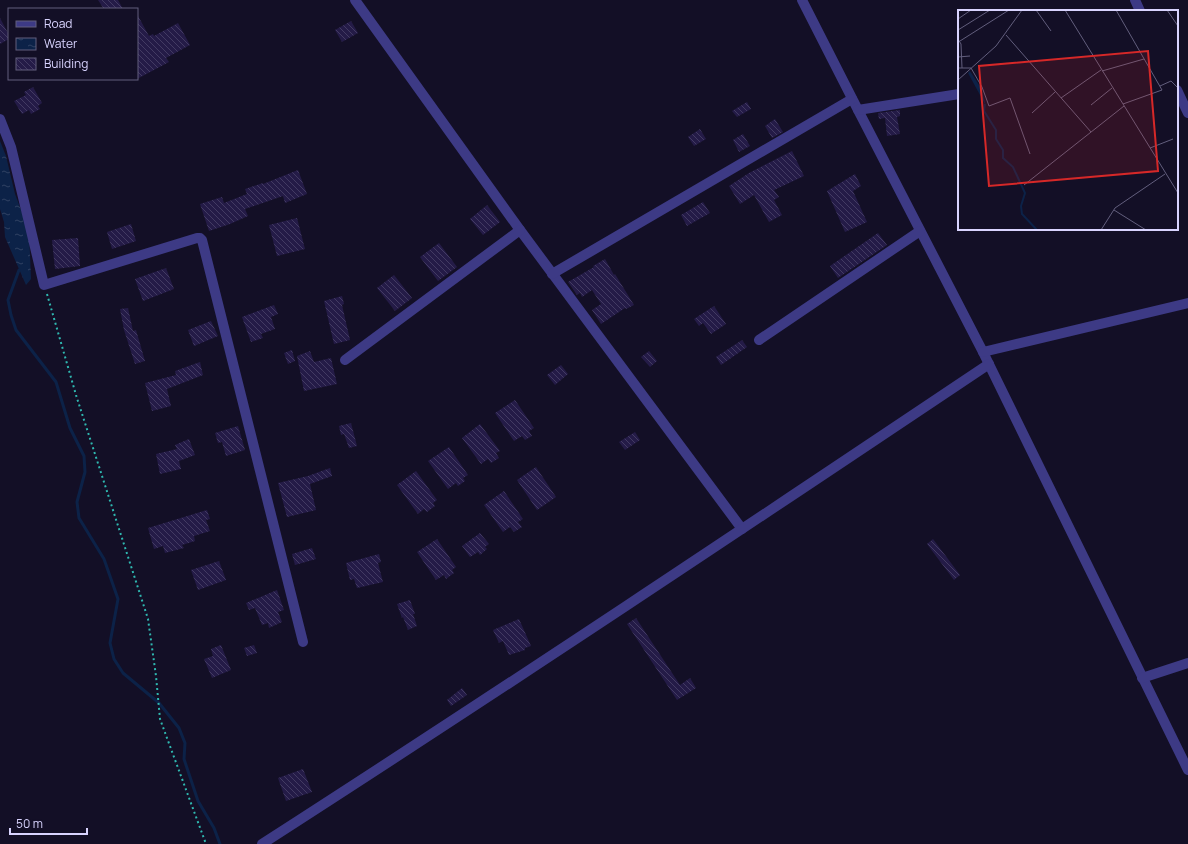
<svg xmlns="http://www.w3.org/2000/svg" width="1188" height="844" font-family="Manrope,sans-serif">
	<style>
		.water { fill: url(#water-ripples) }
		.lines { fill: none; stroke-linecap: round; stroke-linejoin: round }
		.stream { stroke: #0c2248; stroke-width: 3 }
		.building { fill: url(#building-back-hatch) }
		.path { stroke: #2fb8b0; stroke-width: 2; stroke-dasharray: 2 3; stroke-linecap: butt }
		.minor { stroke: #3d3a85; stroke-width: 10 }
		.inset-river { fill: none; stroke: #0c2248; stroke-width: 2 }
		.inset-road { fill: none; stroke: #625e7d; stroke-width: 1 }
		.view { fill: #d62828; fill-opacity: 0.15; stroke: #d62828; stroke-width: 2 }
		.inset-edge { fill: none; stroke: #d9d4ff; stroke-width: 2 }
	</style>
	<defs>
		<pattern id="water-ripples" width="26" height="14" patternUnits="userSpaceOnUse"><rect width="26" height="14" fill="#0c2248"/><path d="M2 4q2-2 4 0t4 0M15 11q2-2 4 0t4 0" fill="none" stroke="#2f4163"/></pattern>
		<pattern id="building-back-hatch" width="6" height="6" patternUnits="userSpaceOnUse"><rect width="6" height="6" fill="#241b47"/><path d="M-1 5l2 2M0 0l6 6M5-1l2 2" fill="none" stroke="#433b63"/></pattern>
	</defs>
	<rect width="100%" height="100%" fill="#130f26"/>
	<polygon class="water" points="0,141 6,156 15,194 29,231 31,279 26,285 5,237 4,222 0,209"/>
	<g class="lines">
		<polyline class="stream" points="19,270 8,300 11,315 16,330 56,382 70,428 84,456 85,472 77,502 79,518 104,559 118,599 110,643 114,659 123,673 159,703 179,728 185,743 184,759 198,801 214,828 220,844"/>
	</g>
	<g class="building">
		<polygon points="98,0 118,0 123,9 104,9"/>
		<polygon points="137,14 149,36 153,34 154,36 178,23 190,45 166,58 169,62 137,79"/>
		<polygon points="0,18 9,35 9,39 0,44"/>
		<polygon points="351,21 358,33 342,42 335,30"/>
		<polygon points="33,87 42,103 38,106 40,109 31,114 29,110 22,114 14,101 26,95 24,92"/>
		<polygon points="747,102 751,109 737,117 732,111"/>
		<polygon points="900,110 900,116 897,117 900,134 887,136 885,118 879,119 878,113"/>
		<polygon points="775,119 783,132 772,138 765,126"/>
		<polygon points="700,129 706,139 694,146 688,137"/>
		<polygon points="743,134 750,146 739,152 733,140"/>
		<polygon points="792,151 804,176 774,190 779,197 774,200 782,215 769,222 754,195 740,204 729,186 749,173"/>
		<polygon points="298,170 307,194 285,203 283,196 245,209 248,216 230,224 209,231 200,204 222,197 224,203 247,194 245,189 263,183 263,184"/>
		<polygon points="855,174 861,186 853,191 867,222 845,232 827,191"/>
		<polygon points="703,202 710,213 687,226 681,215"/>
		<polygon points="487,205 500,222 483,235 470,219"/>
		<polygon points="297,218 305,249 277,256 269,225"/>
		<polygon points="131,224 136,241 112,249 107,232"/>
		<polygon points="878,233 887,245 838,278 830,266"/>
		<polygon points="78,238 80,266 55,269 52,240"/>
		<polygon points="439,243 457,267 438,281 420,257"/>
		<polygon points="605,259 614,275 615,274 634,305 626,309 625,308 601,324 592,310 601,304 592,290 582,297 580,293 577,295 568,282 594,267 593,266"/>
		<polygon points="166,268 174,289 143,301 135,279"/>
		<polygon points="394,275 412,298 395,311 377,288"/>
		<polygon points="342,296 344,304 342,305 350,340 334,344 324,301"/>
		<polygon points="274,305 278,314 271,317 275,329 261,334 263,338 251,342 242,317"/>
		<polygon points="714,306 726,324 711,334 703,323 699,326 694,319"/>
		<polygon points="128,308 133,331 136,330 145,361 135,364 124,330 120,309"/>
		<polygon points="211,321 218,336 194,346 188,330"/>
		<polygon points="742,340 747,347 721,365 716,357"/>
		<polygon points="292,350 295,361 288,364 284,353"/>
		<polygon points="310,351 314,362 331,358 337,384 304,391 297,356"/>
		<polygon points="649,351 657,361 650,367 641,357"/>
		<polygon points="200,362 203,375 167,389 171,406 152,411 145,383 176,375 175,371"/>
		<polygon points="561,365 568,374 555,385 547,375"/>
		<polygon points="515,400 534,428 529,431 532,436 525,440 522,436 514,441 495,413"/>
		<polygon points="351,423 357,446 349,448 344,434 341,435 339,426"/>
		<polygon points="480,424 500,451 496,453 499,458 491,463 488,459 481,464 462,438"/>
		<polygon points="238,426 245,450 226,456 222,442 218,443 215,433"/>
		<polygon points="635,432 640,440 625,450 619,442"/>
		<polygon points="189,439 195,455 179,461 181,469 160,474 156,454 177,449 175,445"/>
		<polygon points="449,447 468,475 463,478 465,481 458,486 456,483 448,489 428,461"/>
		<polygon points="536,467 556,497 537,510 517,480"/>
		<polygon points="330,468 332,476 310,484 316,510 287,517 278,483 308,476"/>
		<polygon points="416,471 437,500 433,503 435,506 427,512 424,509 418,514 397,485"/>
		<polygon points="504,491 523,519 518,522 522,527 514,532 510,527 503,532 484,505"/>
		<polygon points="207,510 210,519 206,520 210,531 194,536 195,541 182,545 184,548 165,553 163,546 154,549 148,528"/>
		<polygon points="480,533 489,544 485,547 487,549 480,555 478,552 470,557 462,546"/>
		<polygon points="437,539 456,567 452,570 454,573 446,579 444,575 436,580 417,552"/>
		<polygon points="933,539 960,575 954,580 927,544"/>
		<polygon points="312,548 316,559 295,565 292,554"/>
		<polygon points="379,554 381,562 378,563 383,582 357,588 354,579 350,580 346,563"/>
		<polygon points="219,561 226,580 198,590 191,570"/>
		<polygon points="277,590 284,610 278,612 282,622 269,628 268,623 262,625 255,608 249,610 246,603"/>
		<polygon points="410,600 415,614 413,614 417,626 408,630 403,617 402,618 397,604"/>
		<polygon points="636,618 680,685 690,678 696,688 677,700 627,624"/>
		<polygon points="519,619 531,646 525,648 525,650 509,655 503,641 499,643 493,630"/>
		<polygon points="221,645 231,670 212,678 204,659 213,656 211,649"/>
		<polygon points="254,645 257,653 247,656 244,648"/>
		<polygon points="462,688 467,695 451,706 447,700"/>
		<polygon points="303,769 312,792 286,801 278,778"/>
	</g>
	<g class="lines">
		<polyline class="path" points="47,294 76,395 148,619 156,676 160,719 206,844"/>
		<g class="minor">
			<polyline points="355,0 520,230 742,529"/>
			<polyline points="802,0 858,110 983,352 1188,770"/>
			<polyline points="1135,0 1140,11"/>
			<polyline points="1177,90 1188,113"/>
			<polyline points="858,110 959,94"/>
			<polyline points="0,119 11,147 44,285 197,238 200,238 202,240 303,642"/>
			<polyline points="552,274 852,99"/>
			<polyline points="759,340 920,231"/>
			<polyline points="983,352 1188,303"/>
			<polyline points="345,360 520,230"/>
			<polyline points="1142,678 1188,663"/>
			<path d="M262,844C506,687 747,526 989,364"/>
		</g>
	</g>
	<g transform="translate(958 10)">
		<rect width="220" height="220" fill="#130f26"/>
		<path d="M12,61L23,78L28,96L10,63Z" fill="#0c2248"/>
		<path class="inset-river" d="M27,94L26,101L38,120V129L45,140V148L55,157L67,183L63,196L64,204L79,220"/>
		<path class="inset-road" d="M78,0L93,21M107,0L220,183M158,0L204,80L165,94M209,0L220,16M0,9L13,0M0,20L32,0M48,25L133,122M0,29L3,34L4,58M2,31L51,0M0,47L12,46M0,58H13M13,58L24,77L31,96L52,88L72,144M144,61L186,49M0,70L38,36L64,0M202,76L213,71L220,78M103,88L143,60M133,95L154,78M74,103L97,82M192,138L215,129M66,175L166,96M156,200L188,220M143,220L157,198L207,164"/>
		<path class="view" d="M190,41L200,161L31,176L21,56Z"/>
		<rect width="220" height="220" class="inset-edge"/>
	</g>
	<rect x="8" y="8" width="130" height="72" fill="#130f26" stroke="#625e7d"/>
	<rect x="16" y="21" width="20" height="6" fill="#3d3a85" stroke="#625e7d"/>
	<text x="44" y="28" font-size="12" fill="#d9d4ff">Road</text>
	<rect x="16" y="38" width="20" height="12" fill="url(#water-ripples)" stroke="#625e7d"/>
	<text x="44" y="48" font-size="12" fill="#d9d4ff">Water</text>
	<rect x="16" y="58" width="20" height="12" fill="url(#building-back-hatch)" stroke="#625e7d"/>
	<text x="44" y="68" font-size="12" fill="#d9d4ff">Building</text>
	<path d="M10 828v6h77v-6" fill="none" stroke="#d9d4ff" stroke-width="2"/>
	<text x="16" y="828" font-size="12" fill="#d9d4ff" stroke="#130f26" stroke-width="3" paint-order="stroke">50 m</text>
</svg>
